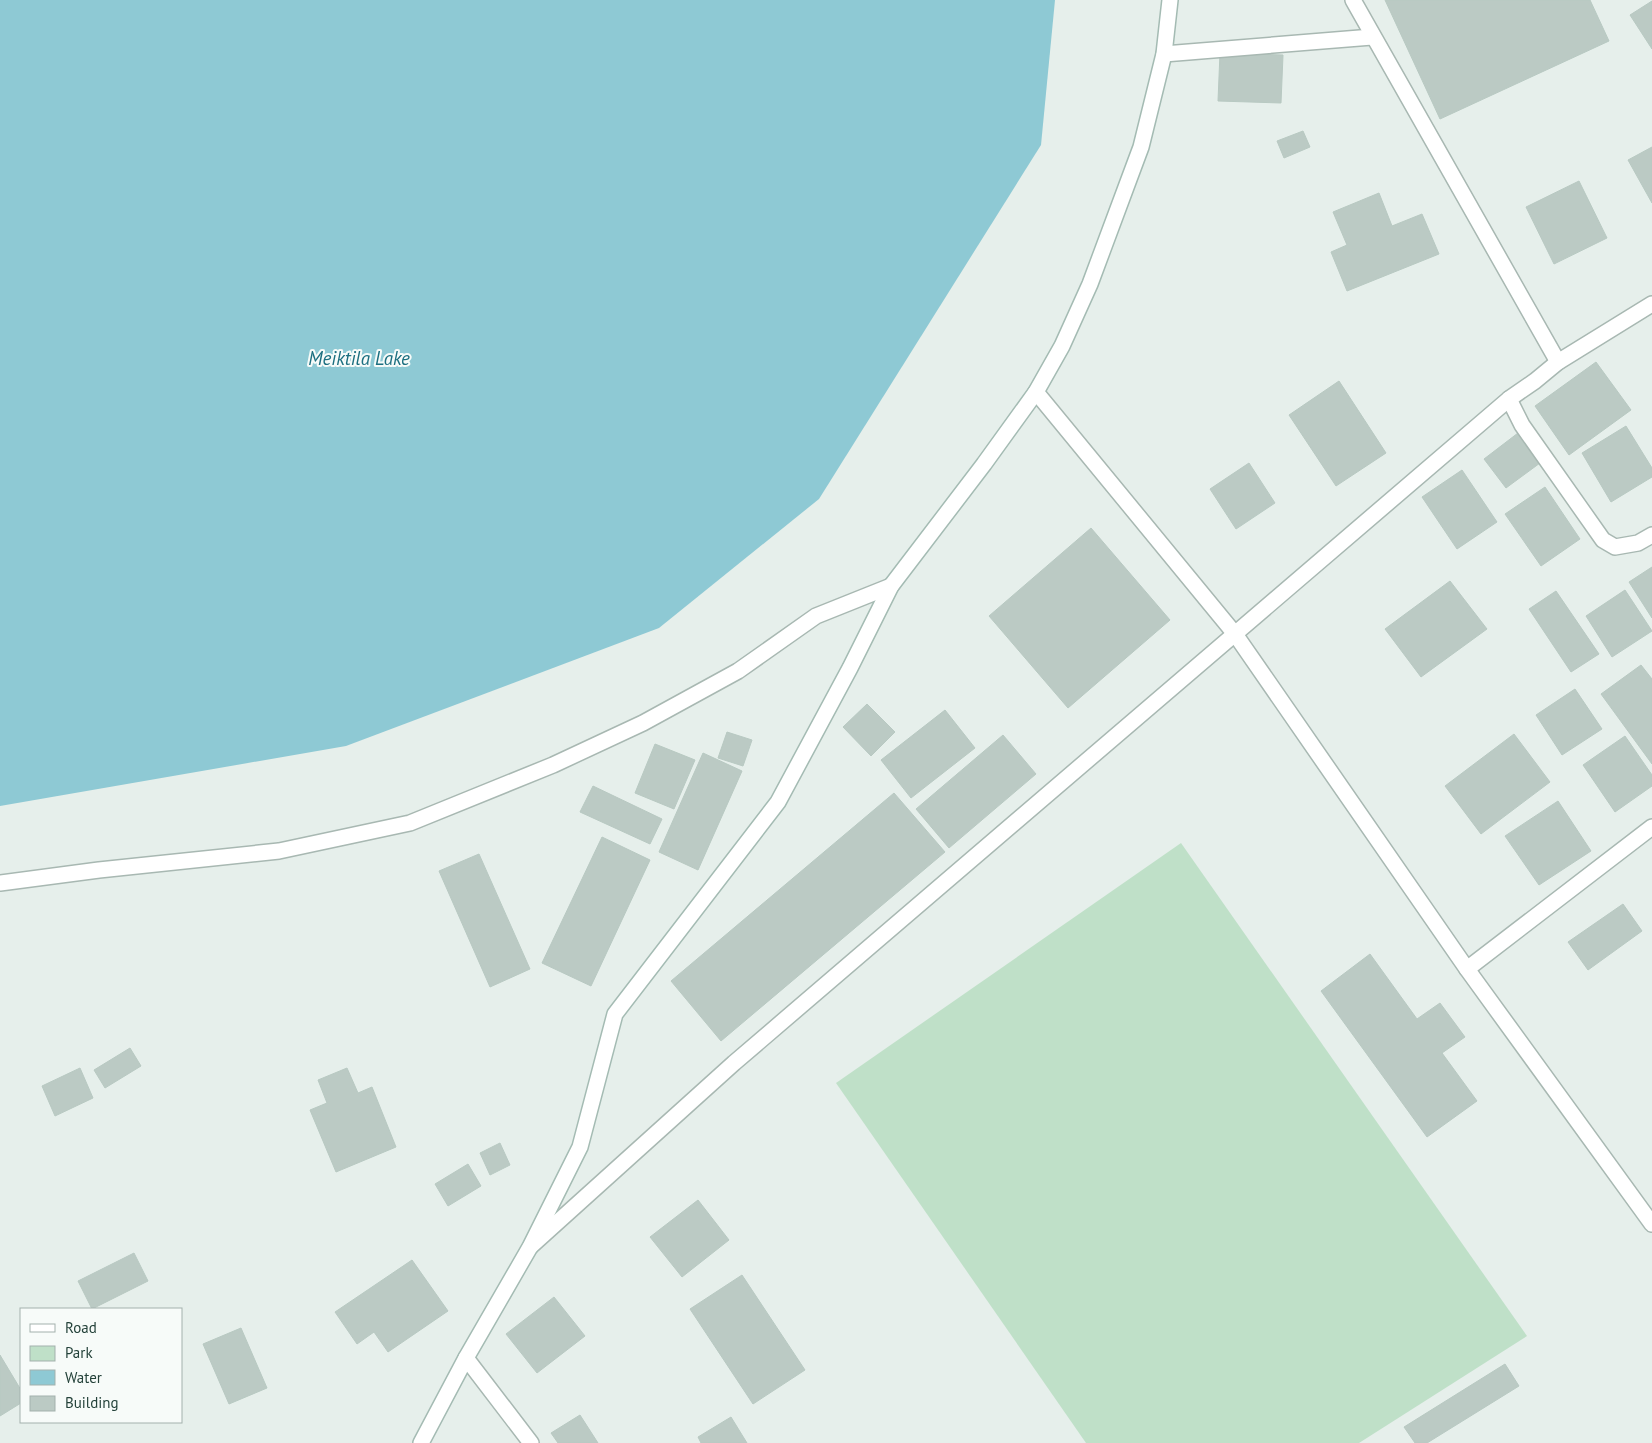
<svg xmlns="http://www.w3.org/2000/svg" width="1652" height="1443" font-family="'PT Sans',sans-serif">
	<style>
		.green { fill: #bfe0c8 }
		.water { fill: #8ec9d4 }
		.building { fill: #bbcac4; stroke: #b8c9c2 }
		.lines { fill: none; stroke-linecap: round; stroke-linejoin: round }
		.lane-casing { stroke: #a8b8b2; stroke-width: 18 }
		.street-casing { stroke: #a8b8b2; stroke-width: 18 }
		.secondary-casing { stroke: #a4bbb3; stroke-width: 18 }
		.lane { stroke: #fff; stroke-width: 15 }
		.street { stroke: #fff; stroke-width: 15 }
		.secondary { stroke: #fff; stroke-width: 15 }
		.labels { text-anchor: middle; dominant-baseline: central; stroke-width: 4; stroke-linejoin: round; paint-order: stroke }
		.water-label { font-size: 19px; font-style: italic; fill: #1c6f80; stroke: #f7fbf9 }
	</style>
	<rect width="100%" height="100%" fill="#e6efeb"/>
	<polygon class="green" points="1181,843 1527,1336 1359,1443 1086,1443 836,1083"/>
	<polygon class="water" points="0,0 1055,0 1041,145 819,499 659,628 346,746 0,806"/>
	<g class="building">
		<polygon points="1385,0 1590,0 1609,41 1440,119"/>
		<polygon points="1652,1 1652,49 1630,15"/>
		<polygon points="1220,53 1283,55 1281,103 1218,101"/>
		<polygon points="1303,131 1310,147 1284,158 1277,141"/>
		<polygon points="1652,147 1652,203 1628,160"/>
		<polygon points="1579,181 1607,238 1554,264 1526,207"/>
		<polygon points="1379,193 1392,226 1422,214 1439,254 1347,291 1331,252 1347,245 1333,212"/>
		<polygon points="1596,362 1631,410 1569,455 1535,406"/>
		<polygon points="1339,381 1386,453 1336,486 1289,415"/>
		<polygon points="1626,426 1652,468 1652,477 1611,502 1582,453"/>
		<polygon points="1518,433 1540,463 1506,488 1484,459"/>
		<polygon points="1249,463 1275,503 1236,529 1210,489"/>
		<polygon points="1462,470 1497,522 1457,549 1422,497"/>
		<polygon points="1545,487 1580,539 1541,566 1505,514"/>
		<polygon points="1091,528 1170,620 1068,708 989,616"/>
		<polygon points="1652,567 1652,618 1629,582"/>
		<polygon points="1450,581 1487,629 1421,677 1385,629"/>
		<polygon points="1625,590 1652,631 1612,657 1586,616"/>
		<polygon points="1556,591 1599,654 1571,672 1529,609"/>
		<polygon points="1641,665 1652,679 1652,764 1601,694"/>
		<polygon points="1575,689 1602,729 1562,755 1536,715"/>
		<polygon points="867,704 895,732 871,756 843,727"/>
		<polygon points="945,710 975,748 911,798 881,760"/>
		<polygon points="727,732 752,740 743,766 718,758"/>
		<polygon points="1514,734 1550,782 1481,834 1445,786"/>
		<polygon points="1003,735 1036,774 949,848 916,809"/>
		<polygon points="1625,736 1652,775 1652,786 1615,812 1583,765"/>
		<polygon points="655,744 695,760 674,809 635,793"/>
		<polygon points="703,753 742,771 698,870 659,852"/>
		<polygon points="593,786 662,819 650,844 580,812"/>
		<polygon points="894,793 945,852 721,1041 671,981"/>
		<polygon points="1558,801 1591,851 1539,885 1505,836"/>
		<polygon points="602,837 650,860 591,986 542,963"/>
		<polygon points="479,854 530,969 490,987 439,871"/>
		<polygon points="1623,904 1642,931 1588,970 1568,942"/>
		<polygon points="1370,954 1417,1019 1440,1003 1465,1037 1442,1053 1477,1101 1427,1137 1321,991"/>
		<polygon points="130,1048 141,1066 105,1088 94,1070"/>
		<polygon points="80,1068 93,1098 55,1116 42,1086"/>
		<polygon points="347,1068 358,1093 372,1087 396,1147 336,1172 310,1110 327,1103 318,1080"/>
		<polygon points="500,1143 510,1165 490,1175 480,1153"/>
		<polygon points="468,1164 481,1186 448,1206 435,1184"/>
		<polygon points="698,1200 729,1240 682,1277 650,1237"/>
		<polygon points="134,1253 148,1281 92,1309 78,1281"/>
		<polygon points="412,1260 448,1311 388,1352 374,1332 357,1344 335,1312"/>
		<polygon points="742,1275 805,1370 753,1404 690,1309"/>
		<polygon points="554,1297 585,1336 537,1373 506,1334"/>
		<polygon points="241,1328 267,1388 229,1404 203,1344"/>
		<polygon points="0,1355 21,1390 21,1403 0,1416"/>
		<polygon points="1505,1364 1519,1386 1427,1443 1415,1443 1404,1427"/>
		<polygon points="580,1415 598,1443 558,1443 551,1433"/>
		<polygon points="731,1417 747,1443 701,1443 698,1437"/>
	</g>
	<g class="lines">
		<g class="lane-casing">
			<polyline id="lane" points="466,1358 531,1443"/>
		</g>
		<g class="street-casing">
			<g id="street">
				<polyline points="1353,0 1558,362"/>
				<polyline points="1164,54 1372,37"/>
				<polyline points="1036,392 1235,634 1467,969 1652,1224"/>
				<polyline points="1509,399 1522,425 1603,540 1615,547 1638,543 1652,535"/>
				<polyline points="0,883 99,870 279,851 410,823 553,765 643,723 738,671 816,616 891,586"/>
				<polyline points="1467,969 1652,827"/>
				<polyline points="531,1246 734,1063 1509,399 1535,381 1558,362 1652,304"/>
			</g>
		</g>
		<g class="secondary-casing">
			<polyline id="secondary" points="421,1443 466,1358 530,1247 580,1147 615,1014 778,802 850,668 891,586 984,464 1036,392 1062,346 1090,284 1141,147 1164,54 1170,0"/>
		</g>
		<use href="#lane" class="lane"/>
		<use href="#street" class="street"/>
		<use href="#secondary" class="secondary"/>
	</g>
	<g class="labels">
		<g class="water-label">
			<text x="359" y="358">Meiktila Lake</text>
		</g>
	</g>
	<rect x="20" y="1308" width="162" height="115" fill="#f7fbf9" stroke="#a3b1ad"/>
	<rect x="30" y="1324" width="25" height="8" fill="#ffffff" stroke="#a3b1ad"/>
	<text x="65" y="1333" font-size="15" fill="#24423a">Road</text>
	<rect x="30" y="1346" width="25" height="15" fill="#bfe0c8" stroke="#a3b1ad"/>
	<text x="65" y="1358" font-size="15" fill="#24423a">Park</text>
	<rect x="30" y="1370" width="25" height="15" fill="#8ec9d4" stroke="#a3b1ad"/>
	<text x="65" y="1383" font-size="15" fill="#24423a">Water</text>
	<rect x="30" y="1396" width="25" height="15" fill="#bbcac4" stroke="#a3b1ad"/>
	<text x="65" y="1408" font-size="15" fill="#24423a">Building</text>
</svg>
